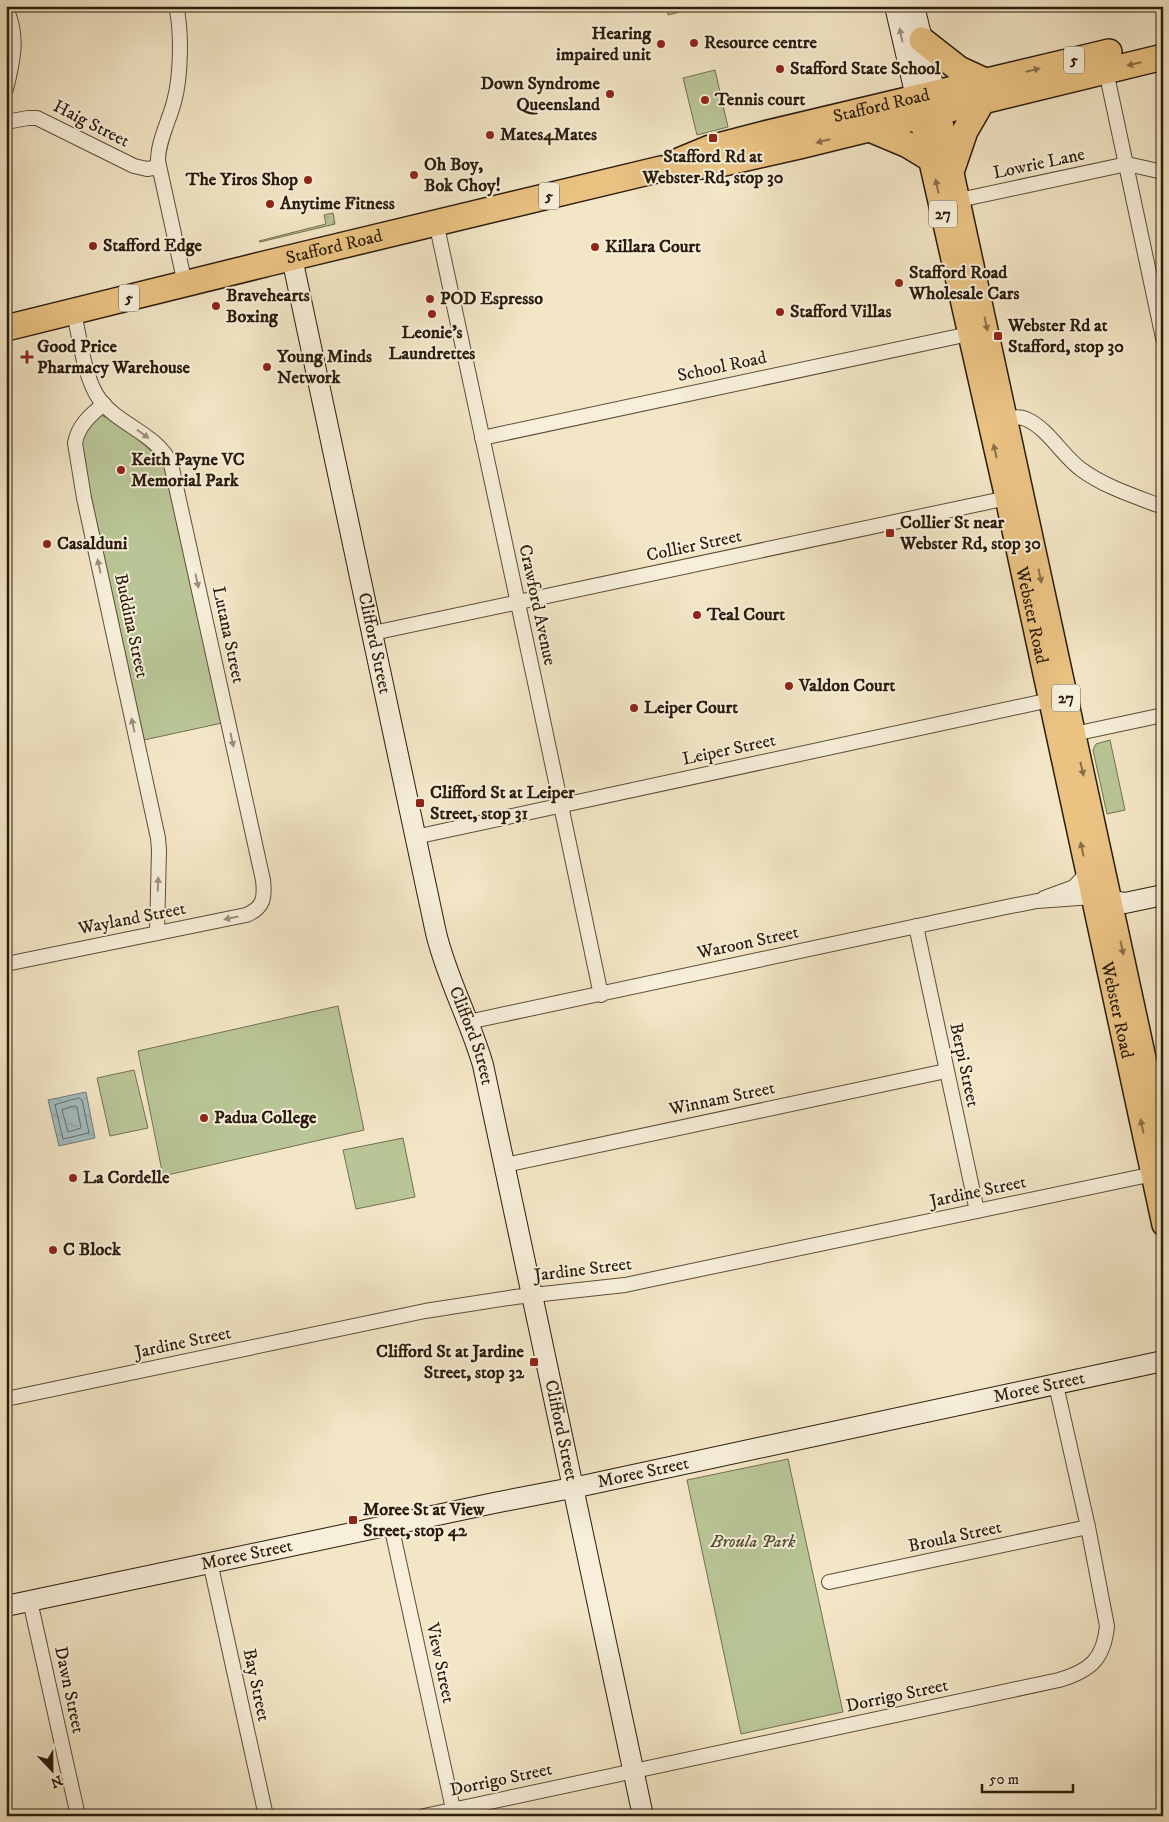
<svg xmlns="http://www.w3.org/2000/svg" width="1169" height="1822" font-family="'IM FELL DW Pica',serif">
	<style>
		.green { fill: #b9c596; stroke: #727051 }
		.garden { fill: url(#garden-dots); stroke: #727051 }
		.water { fill: url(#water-ripples); stroke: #727c79 }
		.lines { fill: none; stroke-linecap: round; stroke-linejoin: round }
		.shore { stroke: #666c66; stroke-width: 1 }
		.street-casing { stroke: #5c4e3a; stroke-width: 16 }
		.secondary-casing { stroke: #2a1c0c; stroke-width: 22 }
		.primary-casing { stroke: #2a1c0c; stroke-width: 24 }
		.highway-casing { stroke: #2a1c0c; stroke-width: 28 }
		.street { stroke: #f7efda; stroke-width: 14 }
		.secondary { stroke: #f7efda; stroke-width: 20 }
		.primary { stroke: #eac383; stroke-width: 21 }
		.highway { stroke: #eac383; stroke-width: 25 }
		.oneway { fill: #9b907d }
		.oneway2 { fill: #8a7048 }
		.poi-dot { fill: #8f2418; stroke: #f7efda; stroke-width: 2 }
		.labels { text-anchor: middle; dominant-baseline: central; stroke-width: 4; stroke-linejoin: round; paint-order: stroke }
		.shield { fill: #f7efda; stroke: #685b4a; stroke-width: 1 }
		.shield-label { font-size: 16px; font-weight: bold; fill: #2a1c0c }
		.poi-label { font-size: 18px; font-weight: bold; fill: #2a1c0c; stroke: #f7efda; text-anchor: start }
		.street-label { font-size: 18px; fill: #2a1c0c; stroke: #f7efda }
		.park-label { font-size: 18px; font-style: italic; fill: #554f35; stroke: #f7efda }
	</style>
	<defs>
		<pattern id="garden-dots" width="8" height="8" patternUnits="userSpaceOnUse" patternTransform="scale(1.25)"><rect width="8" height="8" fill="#b9c596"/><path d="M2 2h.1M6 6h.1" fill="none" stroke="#9fa980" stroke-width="1.8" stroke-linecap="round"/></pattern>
		<pattern id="water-ripples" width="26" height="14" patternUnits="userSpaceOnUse" patternTransform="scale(1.25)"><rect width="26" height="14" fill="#a2bcc1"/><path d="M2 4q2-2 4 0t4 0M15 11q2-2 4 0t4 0" fill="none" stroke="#8ca1a5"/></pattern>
	</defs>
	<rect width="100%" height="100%" fill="#f3e6c6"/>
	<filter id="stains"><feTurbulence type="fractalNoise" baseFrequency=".004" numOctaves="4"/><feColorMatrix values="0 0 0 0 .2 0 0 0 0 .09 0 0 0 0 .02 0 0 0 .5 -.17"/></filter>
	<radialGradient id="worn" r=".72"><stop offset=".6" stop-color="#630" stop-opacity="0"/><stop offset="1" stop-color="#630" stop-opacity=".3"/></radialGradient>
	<g class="green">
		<polygon points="666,6 699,6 700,7 668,15"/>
		<polygon points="715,70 728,127 697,135 683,78"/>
		<path d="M96,414C110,414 156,453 164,465L222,723L144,740L80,446L79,442Z"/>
		<polygon points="1110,740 1125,810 1107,814 1093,750 1096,744"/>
		<polygon points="338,1006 364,1130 163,1176 138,1051"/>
		<polygon points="134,1070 148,1128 110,1136 97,1078"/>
		<polygon points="403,1138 415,1197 356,1209 343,1150"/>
		<polygon points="788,1459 843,1712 741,1734 687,1480"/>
	</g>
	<polygon class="garden" points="333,213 335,224 260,242 259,241 326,224 324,215"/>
	<polygon class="water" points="86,1092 95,1138 59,1146 48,1100"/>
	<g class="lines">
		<g class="shore">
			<polygon points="79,1098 82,1100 89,1133 63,1139 55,1105"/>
			<polygon points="75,1106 77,1107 81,1128 68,1132 62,1110"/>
		</g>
		<g class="street-casing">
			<g id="street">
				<path d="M176,6C182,31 181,77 174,102C169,121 158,141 158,161L185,284"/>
				<path d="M6,9C19,35 13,62 6,89"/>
				<polyline points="1106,71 1163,338"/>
				<polyline points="6,122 28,118 37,118 134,166 147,169 159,167"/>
				<polyline points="959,200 1127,164 1163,172"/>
				<path d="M436,222C492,480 547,737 601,995"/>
				<path d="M104,404C90,415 78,426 75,443L84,498L158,838L159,850L157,933"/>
				<path d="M999,421C1008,419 1017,415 1026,419C1049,429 1062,456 1082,470C1105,487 1137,497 1163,507"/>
				<polyline points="482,438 969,334"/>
				<polyline points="373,633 1012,497"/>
				<polyline points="1074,734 1163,715"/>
				<polyline points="415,837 1050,700"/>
				<polyline points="1044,898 1074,887 1087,873"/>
				<polyline points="916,926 977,1211"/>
				<path d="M6,964L246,915C264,908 265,897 263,880L171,464C156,433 120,426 100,400C85,381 79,336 74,312"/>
				<polyline points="468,1022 1006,907 1037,901 1093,897"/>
				<polyline points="505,1165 946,1071"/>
				<polyline points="6,1399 425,1311 515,1297 625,1285 658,1278 1163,1172"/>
				<polyline points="391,1525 453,1809"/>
				<polyline points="210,1562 266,1816"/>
				<polyline points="829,1582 1088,1527"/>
				<polyline points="30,1601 78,1816"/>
				<path d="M424,1816L1059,1680C1090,1671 1104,1659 1107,1626L1088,1527L1056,1385"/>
			</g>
		</g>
		<g class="secondary-casing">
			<g id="secondary">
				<polyline points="895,6 916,97"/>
				<polyline points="914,6 935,93"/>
				<path id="s1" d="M292,258L436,933C447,979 470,1020 483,1065L643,1816"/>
				<polyline points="1097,898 1125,903 1163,895"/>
				<path id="s2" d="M6,1606L494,1503L582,1486L1163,1361"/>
			</g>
		</g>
		<g class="primary-casing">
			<g id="primary">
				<polyline points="936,95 1163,1141"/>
				<path id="s3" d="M916,100L1006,498L1163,1225"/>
			</g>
		</g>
		<g class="highway-casing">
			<g id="highway">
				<polyline points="922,40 959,69 985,81"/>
				<polyline points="870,129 908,145 931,159"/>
				<path id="s4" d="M681,160L710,148L764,134L1109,52"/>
				<polyline points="952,169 965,131 983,100"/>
				<path id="s5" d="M6,328L269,263L661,169L715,165L799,146L1163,57"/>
			</g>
		</g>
		<use href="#street" class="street"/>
		<use href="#secondary" class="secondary"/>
		<use href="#primary" class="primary"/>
		<use href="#highway" class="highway"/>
	</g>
	<defs><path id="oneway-solid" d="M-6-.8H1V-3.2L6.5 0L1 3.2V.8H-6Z" transform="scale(1.25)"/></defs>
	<g class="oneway">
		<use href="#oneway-solid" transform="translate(901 35) rotate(-102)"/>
		<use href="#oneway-solid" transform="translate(143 434) rotate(36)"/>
		<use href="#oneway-solid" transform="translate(99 566) rotate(-102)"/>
		<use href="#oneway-solid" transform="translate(197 581) rotate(78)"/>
		<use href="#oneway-solid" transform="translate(133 725) rotate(-102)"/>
		<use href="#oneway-solid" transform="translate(232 740) rotate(78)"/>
		<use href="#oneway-solid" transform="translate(158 884) rotate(-88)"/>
		<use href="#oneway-solid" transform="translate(231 918) rotate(168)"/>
	</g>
	<g class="oneway2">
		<use href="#oneway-solid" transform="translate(1134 64) rotate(167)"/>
		<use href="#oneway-solid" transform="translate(1033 70) rotate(-13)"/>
		<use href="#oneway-solid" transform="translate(823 141) rotate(166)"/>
		<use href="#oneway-solid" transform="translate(937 186) rotate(-102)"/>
		<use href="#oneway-solid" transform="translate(986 324) rotate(78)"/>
		<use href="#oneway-solid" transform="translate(995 451) rotate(-103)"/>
		<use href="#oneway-solid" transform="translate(1040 576) rotate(78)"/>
		<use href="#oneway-solid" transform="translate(1082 769) rotate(77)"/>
		<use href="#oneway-solid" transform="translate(1082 849) rotate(-102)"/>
		<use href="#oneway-solid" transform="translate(1122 948) rotate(78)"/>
		<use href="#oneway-solid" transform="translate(1142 1126) rotate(-102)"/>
	</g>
	<g class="poi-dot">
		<circle cx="694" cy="43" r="5"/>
		<circle cx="661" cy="44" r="5"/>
		<circle cx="780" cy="69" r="5"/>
		<circle cx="610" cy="94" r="5"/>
		<circle cx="705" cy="100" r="5"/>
		<circle cx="490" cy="135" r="5"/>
		<rect x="708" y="133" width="10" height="10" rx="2.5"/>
		<circle cx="414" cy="175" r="5"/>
		<circle cx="308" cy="180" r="5"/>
		<circle cx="270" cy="204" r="5"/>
		<circle cx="93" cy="246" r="5"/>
		<circle cx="595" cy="247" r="5"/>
		<circle cx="899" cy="283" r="5"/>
		<circle cx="430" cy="299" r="5"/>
		<circle cx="216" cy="306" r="5"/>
		<circle cx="780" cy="312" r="5"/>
		<circle cx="432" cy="314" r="5"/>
		<rect x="993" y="331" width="10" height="10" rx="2.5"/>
		<path d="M24.5 349.5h5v5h5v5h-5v5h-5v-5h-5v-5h5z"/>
		<circle cx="267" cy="367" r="5"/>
		<circle cx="121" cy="470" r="5"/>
		<rect x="885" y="528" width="10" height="10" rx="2.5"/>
		<circle cx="47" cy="544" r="5"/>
		<circle cx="697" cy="615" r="5"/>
		<circle cx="789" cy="686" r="5"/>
		<circle cx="634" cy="708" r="5"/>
		<rect x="415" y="798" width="10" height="10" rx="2.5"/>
		<circle cx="204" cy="1118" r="5"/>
		<circle cx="73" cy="1178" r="5"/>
		<circle cx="53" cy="1250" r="5"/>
		<rect x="529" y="1357" width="10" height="10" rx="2.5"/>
		<rect x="348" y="1515" width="10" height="10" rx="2.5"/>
	</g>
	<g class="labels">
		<g class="shield">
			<rect x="1064" y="46.5" width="20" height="27" rx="4"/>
			<rect x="539" y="182.5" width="20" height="27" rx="4"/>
			<rect x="929" y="200.5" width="28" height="27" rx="4"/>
			<rect x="119" y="284.5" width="20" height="27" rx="4"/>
			<rect x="1052" y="684.5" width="28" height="27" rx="4"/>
		</g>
		<g class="shield-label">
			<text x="1074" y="60">5</text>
			<text x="549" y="196">5</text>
			<text x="943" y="214">27</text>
			<text x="129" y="298">5</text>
			<text x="1066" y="698">27</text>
		</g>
		<g class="poi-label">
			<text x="651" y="34" text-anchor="end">Hearing<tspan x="651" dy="21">impaired unit</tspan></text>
			<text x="704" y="43">Resource centre</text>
			<text x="790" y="69">Stafford State School</text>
			<text x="600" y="84" text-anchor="end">Down Syndrome<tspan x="600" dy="21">Queensland</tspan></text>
			<text x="715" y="100">Tennis court</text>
			<text x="500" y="135">Mates4Mates</text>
			<text x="713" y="157" text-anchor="middle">Stafford Rd at<tspan x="713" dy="21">Webster Rd, stop 30</tspan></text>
			<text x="424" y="165">Oh Boy,<tspan x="424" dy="21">Bok Choy!</tspan></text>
			<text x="298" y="180" text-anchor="end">The Yiros Shop</text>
			<text x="280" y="204">Anytime Fitness</text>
			<text x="103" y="246">Stafford Edge</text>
			<text x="605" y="247">Killara Court</text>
			<text x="909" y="273">Stafford Road<tspan x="909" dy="21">Wholesale Cars</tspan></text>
			<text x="226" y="296">Bravehearts<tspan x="226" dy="21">Boxing</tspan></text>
			<text x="440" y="299">POD Espresso</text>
			<text x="790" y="312">Stafford Villas</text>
			<text x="1008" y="326">Webster Rd at<tspan x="1008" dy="21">Stafford, stop 30</tspan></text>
			<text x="432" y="333" text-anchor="middle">Leonie's<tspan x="432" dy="21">Laundrettes</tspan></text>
			<text x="37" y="347">Good Price<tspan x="37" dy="21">Pharmacy Warehouse</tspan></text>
			<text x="277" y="357">Young Minds<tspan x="277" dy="21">Network</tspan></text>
			<text x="131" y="460">Keith Payne VC<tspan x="131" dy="21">Memorial Park</tspan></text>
			<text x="900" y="523">Collier St near<tspan x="900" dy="21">Webster Rd, stop 30</tspan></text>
			<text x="57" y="544">Casalduni</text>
			<text x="707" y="615">Teal Court</text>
			<text x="799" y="686">Valdon Court</text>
			<text x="644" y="708">Leiper Court</text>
			<text x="430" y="793">Clifford St at Leiper<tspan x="430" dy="21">Street, stop 31</tspan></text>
			<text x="214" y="1118">Padua College</text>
			<text x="83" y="1178">La Cordelle</text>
			<text x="63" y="1250">C Block</text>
			<text x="524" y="1352" text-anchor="end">Clifford St at Jardine<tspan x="524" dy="21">Street, stop 32</tspan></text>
			<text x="363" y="1510">Moree St at View<tspan x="363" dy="21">Street, stop 42</tspan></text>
		</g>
		<g class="street-label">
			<text stroke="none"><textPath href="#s4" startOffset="208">Stafford Road</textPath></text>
			<text transform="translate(91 124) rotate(27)">Haig Street</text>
			<text transform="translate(1039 164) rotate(-12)">Lowrie Lane</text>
			<text stroke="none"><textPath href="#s5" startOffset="338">Stafford Road</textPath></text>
			<text transform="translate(722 367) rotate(-12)">School Road</text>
			<text transform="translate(694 546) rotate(-12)">Collier Street</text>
			<text transform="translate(537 605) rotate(78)">Crawford Avenue</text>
			<text stroke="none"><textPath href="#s3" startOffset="528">Webster Road</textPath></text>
			<text transform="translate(131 626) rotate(78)">Buddina Street</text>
			<text transform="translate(228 635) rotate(78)">Lutana Street</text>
			<text stroke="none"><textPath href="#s1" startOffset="394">Clifford Street</textPath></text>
			<text transform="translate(729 750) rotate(-12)">Leiper Street</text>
			<text transform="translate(132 919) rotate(-11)">Wayland Street</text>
			<text transform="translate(748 943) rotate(-12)">Waroon Street</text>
			<text stroke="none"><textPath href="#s3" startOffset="932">Webster Road</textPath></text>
			<text stroke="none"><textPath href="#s1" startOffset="799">Clifford Street</textPath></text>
			<text transform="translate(964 1065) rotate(78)">Berpi Street</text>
			<text transform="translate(722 1099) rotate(-12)">Winnam Street</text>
			<text transform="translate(978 1192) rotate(-12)">Jardine Street</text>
			<text transform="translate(583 1270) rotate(-7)">Jardine Street</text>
			<text transform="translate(183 1343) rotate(-12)">Jardine Street</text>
			<text stroke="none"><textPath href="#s2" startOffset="1056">Moree Street</textPath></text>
			<text stroke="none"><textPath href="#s1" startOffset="1204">Clifford Street</textPath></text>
			<text stroke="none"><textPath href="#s2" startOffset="651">Moree Street</textPath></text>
			<text transform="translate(955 1537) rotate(-12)">Broula Street</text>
			<text stroke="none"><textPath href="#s2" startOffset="246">Moree Street</textPath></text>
			<text transform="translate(440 1663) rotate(78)">View Street</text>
			<text transform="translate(256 1685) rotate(78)">Bay Street</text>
			<text transform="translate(69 1690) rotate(78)">Dawn Street</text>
			<text transform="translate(897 1696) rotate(-12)">Dorrigo Street</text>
			<text transform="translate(501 1780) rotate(-12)">Dorrigo Street</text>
		</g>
		<g class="park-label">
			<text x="753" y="1542">Broula Park</text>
		</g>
	</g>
	<rect width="1169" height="1822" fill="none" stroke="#f3e6c6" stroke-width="25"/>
	<rect x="8" y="8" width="1154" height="1807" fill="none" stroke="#2a1c0c" stroke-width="2.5"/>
	<rect x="12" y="12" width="1144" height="1797" fill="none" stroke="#2a1c0c"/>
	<g transform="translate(52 1770) rotate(158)" stroke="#f7efda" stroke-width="4" paint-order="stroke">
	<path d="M0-4L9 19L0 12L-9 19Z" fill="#2a1c0c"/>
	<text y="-8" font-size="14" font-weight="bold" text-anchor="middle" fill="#2a1c0c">N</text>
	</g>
	<path d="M982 1784v8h91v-8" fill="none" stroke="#2a1c0c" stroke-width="2.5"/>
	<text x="989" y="1784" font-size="15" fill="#2a1c0c" stroke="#f7efda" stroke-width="4" paint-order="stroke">50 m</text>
	<rect width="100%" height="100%" filter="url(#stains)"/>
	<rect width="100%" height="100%" fill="url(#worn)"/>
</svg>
